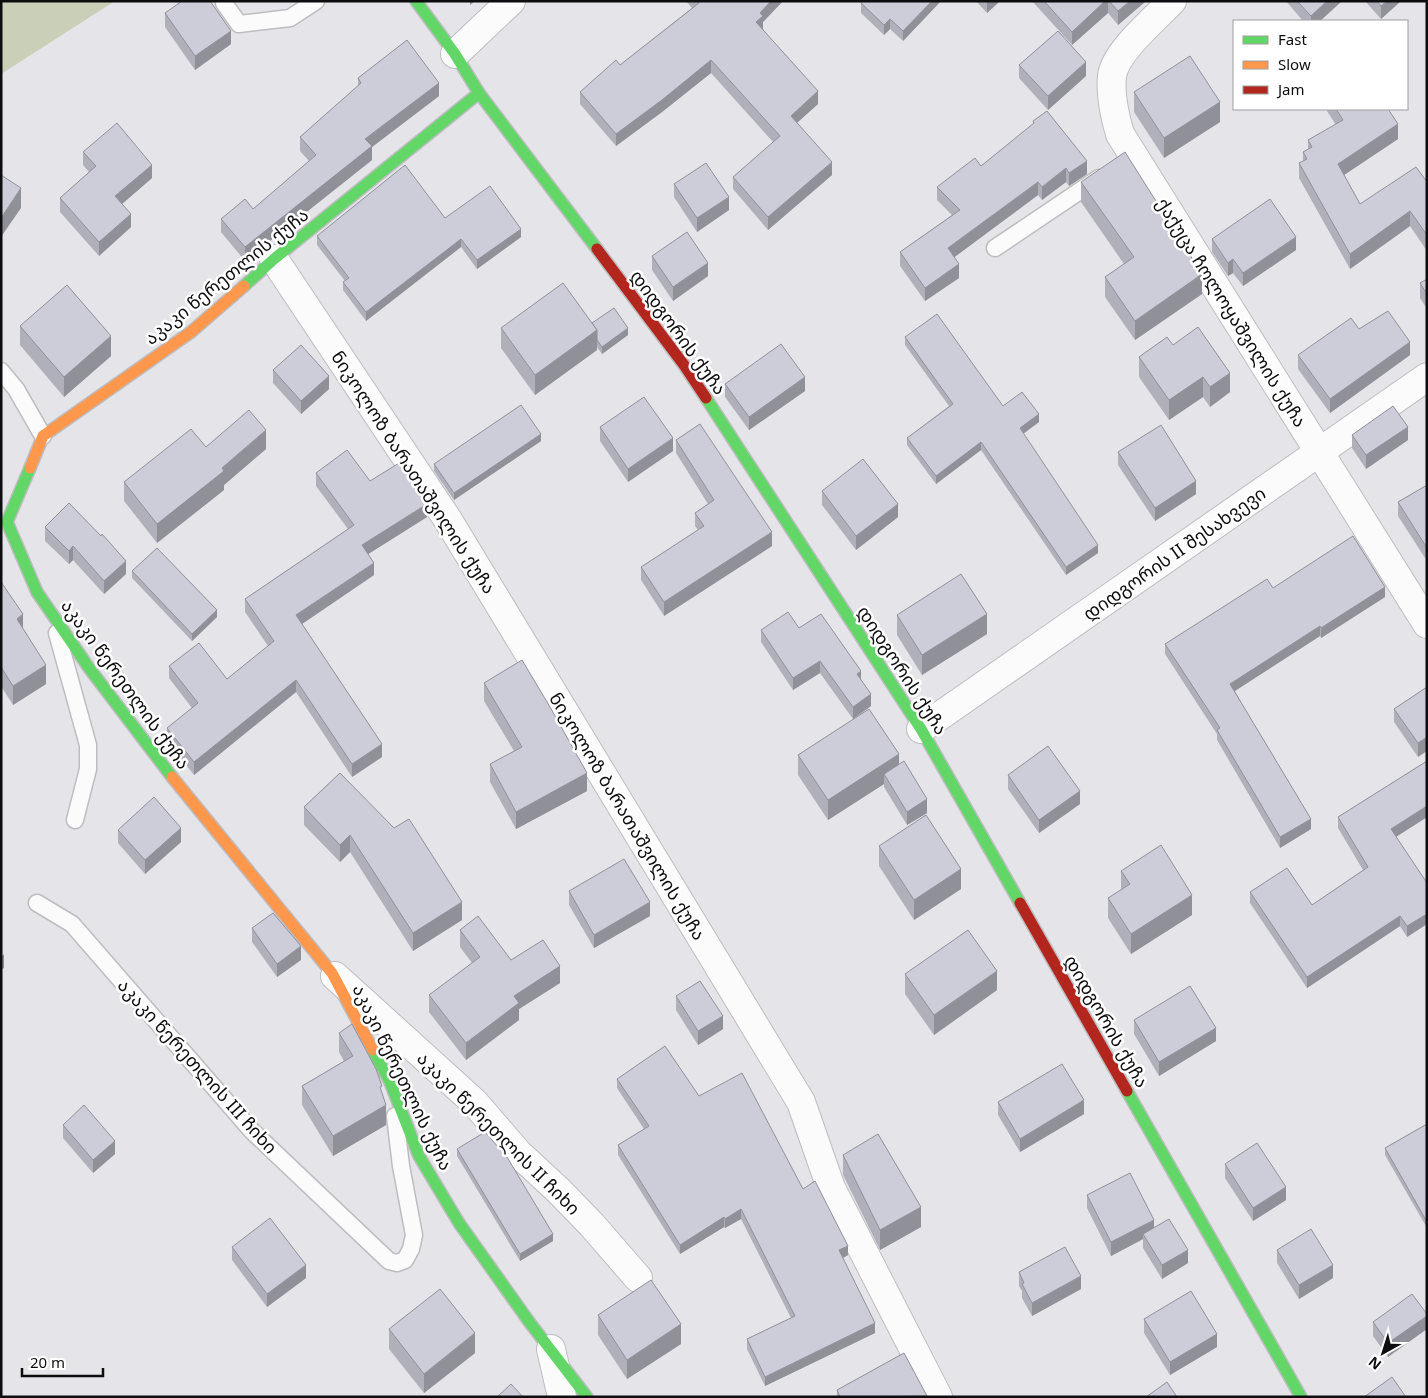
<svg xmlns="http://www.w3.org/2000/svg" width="1428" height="1398" font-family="'Noto Sans','Noto Sans Georgian',sans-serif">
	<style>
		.green { fill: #cad0b8 }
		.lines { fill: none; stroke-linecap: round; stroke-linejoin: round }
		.lane-casing { stroke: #bdbdc0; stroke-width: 19 }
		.street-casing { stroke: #bdbdc0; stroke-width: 30 }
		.fast-casing { stroke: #bdbdc0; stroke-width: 14 }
		.slow-casing { stroke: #bdbdc0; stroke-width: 14 }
		.jam-casing { stroke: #bdbdc0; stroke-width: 14 }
		.lane { stroke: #fbfbfc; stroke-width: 16 }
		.street { stroke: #fbfbfc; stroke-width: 28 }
		.fast { stroke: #63d668; stroke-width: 11 }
		.slow { stroke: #ff974d; stroke-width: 11 }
		.jam { stroke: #b3261e; stroke-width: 11 }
		.wall { fill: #b0b0bb }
		.shaded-wall { fill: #909099 }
		.building { fill: #cdcdda; stroke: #909099 }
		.labels { text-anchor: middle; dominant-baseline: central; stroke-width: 5; stroke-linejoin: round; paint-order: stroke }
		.street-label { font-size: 18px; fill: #0d0d0f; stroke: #fff }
	</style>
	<rect width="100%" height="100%" fill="#e5e5e9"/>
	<polygon class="green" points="1,1 115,1 1,74"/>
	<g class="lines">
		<g class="lane-casing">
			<g id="lane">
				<polyline points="224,3 239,24 290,18 316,1"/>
				<polyline points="995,248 1099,178"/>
				<polyline points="1,371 16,389 43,436"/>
				<polyline points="57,633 88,745 88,769 75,820"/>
				<polyline points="37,903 72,924 252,1131 389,1261 397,1263 405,1260 411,1249 414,1235 401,1166 395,1116"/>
			</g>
		</g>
		<g class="street-casing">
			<g id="street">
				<path d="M1172,1C1155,19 1115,52 1112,76C1110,94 1115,117 1120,134L1427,624"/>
				<polyline points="455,54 511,1"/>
				<polyline points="274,259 448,520 801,1102 831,1188 938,1397"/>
				<polyline points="921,729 1427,377"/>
				<polyline points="335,976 474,1102 518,1153 559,1191 592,1225 638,1278"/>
				<polyline points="551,1349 562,1397"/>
			</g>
		</g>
		<g class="fast-casing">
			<g id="fast">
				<polyline points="416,1 455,54 479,93 597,249"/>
				<polyline points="244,286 274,259 479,93"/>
				<polyline points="706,398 921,729 1020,903"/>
				<polyline points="30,468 7,522 37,592 89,668 172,777"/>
				<polyline points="373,1050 390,1082 419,1156 459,1223 530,1323 587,1397"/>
				<polyline points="1127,1091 1301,1397"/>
			</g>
		</g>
		<g class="slow-casing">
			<g id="slow">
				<polyline points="30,468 43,436 191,332 244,286"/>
				<polyline points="172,777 332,973 373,1050"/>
			</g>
		</g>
		<g class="jam-casing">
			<g id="jam">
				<polyline points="597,249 684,365 706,398"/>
				<polyline points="1020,903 1127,1091"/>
			</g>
		</g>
		<use href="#lane" class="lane"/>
		<use href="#street" class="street"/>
		<use href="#fast" class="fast"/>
		<use href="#slow" class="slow"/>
		<use href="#jam" class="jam"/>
	</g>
	<g class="wall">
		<polygon points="686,1 783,1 763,22 763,29 818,104 797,123 832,175 768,230 733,189 733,177 773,142 711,73 662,112 616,146 580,104 580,92 620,65 692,8"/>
		<polygon points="862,1 941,1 903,41 890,29 884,35 861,13 861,3"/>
		<polygon points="976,1 1000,1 987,13"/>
		<polygon points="1032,1 1146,1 1118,25 1108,13 1072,45"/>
		<polygon points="1286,1 1342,1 1320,21 1303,21"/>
		<polygon points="1365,1 1401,1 1381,19"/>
		<polygon points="165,13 231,44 195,70 165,27"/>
		<polygon points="1019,65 1086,76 1048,110 1019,78"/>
		<polygon points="358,78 439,96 372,147 372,160 245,261 221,232 221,219 253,209 309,161 300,151 300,137 358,86"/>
		<polygon points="1134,92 1220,122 1164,158 1134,112"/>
		<polygon points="1327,109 1388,109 1398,139 1344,175 1360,204 1427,182 1427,251 1410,226 1350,269 1299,178 1299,163 1303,161 1303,152 1308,149 1308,140 1336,125 1327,111"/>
		<polygon points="1033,121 1087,174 1069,186 1066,182 1042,200 1038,195 954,257 959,278 925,301 900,266 900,252 952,215 937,200 937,187 981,166 1033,125"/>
		<polygon points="83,152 152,178 122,204 131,227 99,256 60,212 60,198 89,172 83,165"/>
		<polygon points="1081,182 1202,294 1135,340 1105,297 1105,277 1124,264 1081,202"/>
		<polygon points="674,184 729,210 697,232 674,197"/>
		<polygon points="445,218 521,237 477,269 461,247 366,321 343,290 343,282 345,281 317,245 317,236"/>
		<polygon points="1212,239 1296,250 1243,286 1233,273 1228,276 1212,252"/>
		<polygon points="652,256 708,276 673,301 652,270"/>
		<polygon points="1427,279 1427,309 1420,298 1420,283"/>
		<polygon points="592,323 628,335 602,354 597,347 597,350 535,395 501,348 501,328"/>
		<polygon points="20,326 111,356 64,397 20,345"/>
		<polygon points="1359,329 1410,355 1330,413 1298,369 1298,355"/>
		<polygon points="905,337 1003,406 1039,422 1023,434 1098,553 1066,575 981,450 936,484 907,445 907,438 949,406 905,345"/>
		<polygon points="1173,345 1230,392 1210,407 1203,397 1169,420 1139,377 1139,357"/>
		<polygon points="273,370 329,389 301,414 273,383"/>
		<polygon points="725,384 805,391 749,430 725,397"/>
		<polygon points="600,427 673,451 628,482 600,441"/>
		<polygon points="1352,435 1408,440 1366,469 1352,448"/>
		<polygon points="676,440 772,546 664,616 641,580 641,567 698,530 695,526 695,513 708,504 676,453"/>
		<polygon points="541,441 454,500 434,471 434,464"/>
		<polygon points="206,447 266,449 224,485 224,490 157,543 124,501 124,482"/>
		<polygon points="1118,452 1196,494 1155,521 1118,465"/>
		<polygon points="316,473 370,481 427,517 368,554 374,575 302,624 382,757 352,777 296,692 194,775 167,741 167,728 192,708 169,678 169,666 227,679 268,646 245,612 245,599 348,529 316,486"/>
		<polygon points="1427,485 1427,561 1398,516 1398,502"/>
		<polygon points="822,491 898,517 856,550 822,505"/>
		<polygon points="45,527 126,574 104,594 73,560 69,564 45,541"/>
		<polygon points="132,571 217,617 192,641 132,578"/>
		<polygon points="1,582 23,629 46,684 13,705 1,686"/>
		<polygon points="1273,588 1385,597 1321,638 1320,636 1235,691 1311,829 1280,848 1217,740 1217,734 1165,654 1165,644"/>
		<polygon points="897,615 987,634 922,675 897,635"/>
		<polygon points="799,628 861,680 871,706 853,719 820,673 793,690 761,642 761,630"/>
		<polygon points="484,683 587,791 516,829 490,782 490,764 514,751 484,701"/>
		<polygon points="1427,687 1418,757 1394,722 1394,709"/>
		<polygon points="798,755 899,764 927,813 907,825 884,787 884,784 828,820 798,775"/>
		<polygon points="1427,761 1427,817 1396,837 1427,883 1427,924 1407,937 1400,926 1307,988 1250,903 1250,892 1312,905 1363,870 1338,828 1338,817"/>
		<polygon points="340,773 462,920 413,951 350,852 340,862 304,825 304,807"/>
		<polygon points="1008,775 1080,804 1039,833 1008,789"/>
		<polygon points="118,830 181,842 145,874 118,843"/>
		<polygon points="879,846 961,889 914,920 879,866"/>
		<polygon points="1121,871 1192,915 1131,954 1108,918 1108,898 1121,890"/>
		<polygon points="569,891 650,916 594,948 569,905"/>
		<polygon points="252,928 301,960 277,977 252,942"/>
		<polygon points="460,930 511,960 560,983 519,1009 519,1020 466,1060 429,1012 429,995 472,963 460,947"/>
		<polygon points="905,974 997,990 934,1035 905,994"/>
		<polygon points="676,996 723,1029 698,1045 676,1010"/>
		<polygon points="1134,1020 1216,1041 1159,1076 1134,1034"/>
		<polygon points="339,1033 382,1094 386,1125 333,1156 302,1105 302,1086 344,1061 339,1052"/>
		<polygon points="617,1079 699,1096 803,1189 848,1255 843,1258 875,1333 765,1386 747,1349 747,1339 791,1318 741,1219 725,1228 724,1227 680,1254 618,1155 618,1145 644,1129 617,1088"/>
		<polygon points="998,1102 1084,1114 1020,1152 998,1115"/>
		<polygon points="1427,1124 1427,1228 1385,1155 1385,1148"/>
		<polygon points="63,1125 115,1154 93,1173 63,1138"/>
		<polygon points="457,1149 553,1241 520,1261 457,1156"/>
		<polygon points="843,1155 921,1227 880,1250 843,1175"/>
		<polygon points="1225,1164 1286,1200 1253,1221 1225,1178"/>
		<polygon points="1087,1195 1154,1228 1188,1263 1162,1279 1143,1248 1143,1239 1111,1256 1087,1208"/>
		<polygon points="232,1247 306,1278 267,1307 232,1260"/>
		<polygon points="1277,1250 1333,1278 1299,1299 1277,1263"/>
		<polygon points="1019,1272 1081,1289 1032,1316 1022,1298 1022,1291 1019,1286"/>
		<polygon points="1427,1314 1388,1357 1373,1336 1373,1322"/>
		<polygon points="598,1315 681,1344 627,1379 598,1335"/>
		<polygon points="1144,1319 1217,1347 1170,1375 1144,1333"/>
		<polygon points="389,1329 475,1353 424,1393 389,1349"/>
		<polygon points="837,1390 927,1397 837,1397"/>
	</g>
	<g class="shaded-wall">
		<polygon points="470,1 475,1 470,5"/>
		<polygon points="771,1 783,1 763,22 763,29 756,35 756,22 760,13"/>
		<polygon points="932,1 941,1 903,41 903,31"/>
		<polygon points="989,1 1000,1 987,13 987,3"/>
		<polygon points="1105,1 1108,1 1108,13 1072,45 1072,32"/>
		<polygon points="1130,1 1146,1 1118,25 1118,11"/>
		<polygon points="1327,1 1342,1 1320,21 1311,21 1311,16"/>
		<polygon points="1387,1 1401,1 1381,19 1381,6"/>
		<polygon points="890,19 890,29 884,35 884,25"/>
		<polygon points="231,31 231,44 195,70 195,56"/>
		<polygon points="711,60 711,73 662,112 616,146 616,134"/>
		<polygon points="1086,62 1086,76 1048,110 1048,96"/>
		<polygon points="439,83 439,96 372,147 372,160 245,261 245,247 365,139"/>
		<polygon points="818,91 818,104 791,128 791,116"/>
		<polygon points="1220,102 1220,122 1164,158 1164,138"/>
		<polygon points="1398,124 1398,139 1338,179 1338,164"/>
		<polygon points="1087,161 1087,174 1069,186 1069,173"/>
		<polygon points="832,162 832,175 768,230 768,217"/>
		<polygon points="152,165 152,178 115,210 115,196"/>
		<polygon points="1066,168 1066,182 1042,200 1042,187"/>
		<polygon points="1038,182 1038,195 948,262 948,248"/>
		<polygon points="21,188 21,208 1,237 1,218"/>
		<polygon points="729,197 729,210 697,232 697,218"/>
		<polygon points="1410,211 1410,226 1350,269 1350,254"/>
		<polygon points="131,214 131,227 99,256 99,242"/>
		<polygon points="521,229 521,237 477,269 477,260"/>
		<polygon points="1296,237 1296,250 1243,286 1243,273"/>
		<polygon points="461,239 461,247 366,321 366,312"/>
		<polygon points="1233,259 1233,273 1228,276 1228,263"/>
		<polygon points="708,263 708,276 673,301 673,287"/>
		<polygon points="959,264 959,278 925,301 925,288"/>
		<polygon points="1202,274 1202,294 1135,340 1135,321"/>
		<polygon points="628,328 628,335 602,354 602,347"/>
		<polygon points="597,330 597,350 535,395 535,375"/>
		<polygon points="111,336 111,356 64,397 64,377"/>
		<polygon points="1410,342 1410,355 1330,413 1330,399"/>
		<polygon points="1230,373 1230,392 1210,407 1210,387"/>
		<polygon points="329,376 329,389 301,414 301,401"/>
		<polygon points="805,377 805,391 749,430 749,417"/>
		<polygon points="1203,377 1203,397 1169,420 1169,400"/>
		<polygon points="1039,414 1039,422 1020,436 1020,428"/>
		<polygon points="1408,427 1408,440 1366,469 1366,455"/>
		<polygon points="266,430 266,449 224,485 224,490 157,543 157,524"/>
		<polygon points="541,434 541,441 454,500 454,493"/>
		<polygon points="673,438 673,451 628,482 628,469"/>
		<polygon points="981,442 981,450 936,484 936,476"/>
		<polygon points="1196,481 1196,494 1155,521 1155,508"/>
		<polygon points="427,504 427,517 362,558 362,545"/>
		<polygon points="898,504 898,517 856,550 856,536"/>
		<polygon points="772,532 772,546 664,616 664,602"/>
		<polygon points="1098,545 1098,553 1066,575 1066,567"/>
		<polygon points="73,546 73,560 69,564 69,551"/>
		<polygon points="126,561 126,574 104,594 104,581"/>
		<polygon points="374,563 374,575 296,628 296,615"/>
		<polygon points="1385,587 1385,597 1321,638 1321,628"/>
		<polygon points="217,610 217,617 192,641 192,634"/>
		<polygon points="23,614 23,634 17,619"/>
		<polygon points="987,614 987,634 922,675 922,655"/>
		<polygon points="1320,626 1320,636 1230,694 1230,684"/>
		<polygon points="820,661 820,673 793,690 793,678"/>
		<polygon points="46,665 46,684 13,705 13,686"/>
		<polygon points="861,671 861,683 857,674"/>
		<polygon points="296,680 296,692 194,775 194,762"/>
		<polygon points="871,694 871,706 853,719 853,707"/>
		<polygon points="1427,737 1427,751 1418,757 1418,743"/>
		<polygon points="382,744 382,757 352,777 352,764"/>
		<polygon points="899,754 899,774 884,774 884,784 828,820 828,800"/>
		<polygon points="587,773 587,791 516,829 516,812"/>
		<polygon points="1080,791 1080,804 1039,833 1039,820"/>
		<polygon points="927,799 927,813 907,825 907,812"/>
		<polygon points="1427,806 1427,817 1391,840 1391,829"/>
		<polygon points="1311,819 1311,829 1280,848 1280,837"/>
		<polygon points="181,828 181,842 145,874 145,860"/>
		<polygon points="350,835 350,852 340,862 340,845"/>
		<polygon points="961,869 961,889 914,920 914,900"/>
		<polygon points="1192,895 1192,915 1131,954 1131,934"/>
		<polygon points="462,902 462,920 413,951 413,933"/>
		<polygon points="650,902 650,916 594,948 594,935"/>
		<polygon points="1427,914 1427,924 1407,937 1407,926"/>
		<polygon points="1400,916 1400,926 1307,988 1307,977"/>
		<polygon points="301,946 301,960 277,977 277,964"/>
		<polygon points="4,954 4,968 1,970 1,957"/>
		<polygon points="560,966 560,983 519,1009 519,1020 466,1060 466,1043 514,996"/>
		<polygon points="997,971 997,990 934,1035 934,1015"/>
		<polygon points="723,1016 723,1029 698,1045 698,1031"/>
		<polygon points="1216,1028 1216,1041 1159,1076 1159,1062"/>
		<polygon points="1084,1100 1084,1114 1020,1152 1020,1139"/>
		<polygon points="386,1105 386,1125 333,1156 333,1136"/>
		<polygon points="115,1141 115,1154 93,1173 93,1160"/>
		<polygon points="1286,1187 1286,1200 1253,1221 1253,1208"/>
		<polygon points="921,1207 921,1227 880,1250 880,1230"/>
		<polygon points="741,1209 741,1219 725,1228 725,1219"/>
		<polygon points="724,1217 724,1227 680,1254 680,1245"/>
		<polygon points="1154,1220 1154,1234 1143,1234 1143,1239 1111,1256 1111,1242"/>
		<polygon points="553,1234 553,1241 520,1261 520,1254"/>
		<polygon points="848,1246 848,1255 839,1260 839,1250"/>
		<polygon points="1188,1250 1188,1263 1162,1279 1162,1265"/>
		<polygon points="306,1265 306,1278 267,1307 267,1294"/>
		<polygon points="1333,1265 1333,1278 1299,1299 1299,1285"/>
		<polygon points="1081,1276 1081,1289 1032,1316 1032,1303"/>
		<polygon points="1427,1316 1427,1329 1388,1357 1388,1343"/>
		<polygon points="875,1323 875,1333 765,1386 765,1377"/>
		<polygon points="681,1324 681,1344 627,1379 627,1360"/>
		<polygon points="475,1333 475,1353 424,1393 424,1374"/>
		<polygon points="1217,1334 1217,1347 1170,1375 1170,1362"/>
	</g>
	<g class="building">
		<polygon points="182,1 210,1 231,31 195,56 165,13"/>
		<polygon points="698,1 771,1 760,13 763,16 756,22 818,91 791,116 832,162 768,217 733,177 780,136 711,60 662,100 616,134 580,92 616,60 620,65 699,3"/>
		<polygon points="862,1 932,1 903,31 890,19 884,25 861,3"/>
		<polygon points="1044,1 1105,1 1072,32"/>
		<polygon points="1109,1 1130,1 1118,11"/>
		<polygon points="1297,1 1327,1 1311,16"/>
		<polygon points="1377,1 1387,1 1381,6"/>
		<polygon points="1058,31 1086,62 1048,96 1019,65"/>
		<polygon points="407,40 439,83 365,139 372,146 245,247 221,219 245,199 253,209 316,155 300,137 361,83 358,78"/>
		<polygon points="1190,56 1220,102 1164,138 1134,92"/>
		<polygon points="1336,109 1388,109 1398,124 1338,164 1360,204 1416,167 1427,182 1427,235 1410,211 1350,254 1299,163 1307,159 1303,152 1312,147 1308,140 1343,120"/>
		<polygon points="1047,111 1087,161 1069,173 1066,168 1042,187 1038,182 948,248 959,264 925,288 900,252 960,210 937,187 975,158 981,166 1034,123 1033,121"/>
		<polygon points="117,123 152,165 115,196 131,214 99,242 60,198 96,166 83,152"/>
		<polygon points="1125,152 1202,274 1135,321 1105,277 1134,257 1081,182"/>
		<polygon points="706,163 729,197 697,218 674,184"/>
		<polygon points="405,165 445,218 490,186 521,229 477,260 461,239 366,312 343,282 349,278 317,236"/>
		<polygon points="1,175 21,188 1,218"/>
		<polygon points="1270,199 1296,237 1243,273 1233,259 1228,263 1212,239"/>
		<polygon points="687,232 708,263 673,287 652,256"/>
		<polygon points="1427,279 1427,294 1420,283"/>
		<polygon points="563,283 597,330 535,375 501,328"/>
		<polygon points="67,285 111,336 64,377 20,326"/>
		<polygon points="614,308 628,328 602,347 597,340 597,330 592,323"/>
		<polygon points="1388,311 1410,342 1330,399 1298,355 1351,318 1359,329"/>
		<polygon points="937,314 1003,406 1022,392 1039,414 1020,428 1098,545 1066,567 981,442 936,476 907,438 953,404 905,337"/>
		<polygon points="1198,327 1230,373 1210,387 1203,377 1169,400 1139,357 1167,337 1173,345"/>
		<polygon points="781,344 805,377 749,417 725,384"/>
		<polygon points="301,345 329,376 301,401 273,370"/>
		<polygon points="644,397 673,438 628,469 600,427"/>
		<polygon points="521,405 541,434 454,493 434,464"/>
		<polygon points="1393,406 1408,427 1366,455 1352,435"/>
		<polygon points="249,410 266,430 222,468 224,471 157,524 124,482 191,429 206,447"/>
		<polygon points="700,424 772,532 664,602 641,567 704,526 695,513 714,500 676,440"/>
		<polygon points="1161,425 1196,481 1155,508 1118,452"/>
		<polygon points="347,450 370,481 399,463 427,504 362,545 374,563 296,615 382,744 352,764 296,680 194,762 167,728 198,703 169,666 199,643 227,679 274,641 245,599 354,525 316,473"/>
		<polygon points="863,459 898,504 856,536 822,491"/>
		<polygon points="1427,485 1427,548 1398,502"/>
		<polygon points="69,503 101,536 102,534 126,561 104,581 73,546 69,551 45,527"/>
		<polygon points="1353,536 1385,587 1321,628 1320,626 1230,684 1311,819 1280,837 1217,730 1220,728 1165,644 1267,579 1273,588"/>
		<polygon points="157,548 217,610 192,634 132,571"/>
		<polygon points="961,574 987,614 922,655 897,615"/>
		<polygon points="1,582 23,614 17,619 46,665 13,686 1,667"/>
		<polygon points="788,612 799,628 821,614 861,671 857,674 871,694 853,707 820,661 793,678 761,630"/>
		<polygon points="522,660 550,707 587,773 516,812 490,764 522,747 484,683"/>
		<polygon points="1427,687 1427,737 1418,743 1394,709"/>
		<polygon points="869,709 899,754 828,800 798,755"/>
		<polygon points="1048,746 1080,791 1039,820 1008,775"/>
		<polygon points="904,761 927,799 907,812 884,774"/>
		<polygon points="1427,761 1427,806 1391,829 1427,883 1427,914 1407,926 1400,916 1307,977 1250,892 1287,868 1312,905 1368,867 1338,817"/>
		<polygon points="340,773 394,828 409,819 462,902 413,933 350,835 340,845 304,807"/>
		<polygon points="154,797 181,828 145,860 118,830"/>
		<polygon points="926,815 961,869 914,900 879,846"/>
		<polygon points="1161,845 1192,895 1131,934 1108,898 1130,884 1121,871"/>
		<polygon points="624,859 650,902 594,935 569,891"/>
		<polygon points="273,913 301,946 277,964 252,928"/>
		<polygon points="478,916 511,960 543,940 560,966 514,996 519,1003 466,1043 429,995 480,957 460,930"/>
		<polygon points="968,930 997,971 934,1015 905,974"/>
		<polygon points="700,981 723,1016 698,1031 676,996"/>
		<polygon points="1190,986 1216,1028 1159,1062 1134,1020"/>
		<polygon points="352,1024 376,1069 382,1086 380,1087 386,1105 333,1136 302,1086 353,1056 339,1033"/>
		<polygon points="665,1046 699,1096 742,1073 803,1189 815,1181 848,1246 839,1250 875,1323 765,1377 747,1339 795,1316 741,1209 725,1219 724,1217 680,1245 618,1145 649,1126 617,1079"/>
		<polygon points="1062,1064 1084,1100 1020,1139 998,1102"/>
		<polygon points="84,1105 115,1141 93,1160 63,1125"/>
		<polygon points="1427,1124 1427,1222 1385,1148"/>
		<polygon points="485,1132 507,1157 553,1234 520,1254 457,1149"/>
		<polygon points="878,1134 921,1207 880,1230 843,1155"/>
		<polygon points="1257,1143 1286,1187 1253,1208 1225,1164"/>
		<polygon points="1130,1173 1154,1220 1111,1242 1087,1195"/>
		<polygon points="270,1218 306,1265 267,1294 232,1247"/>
		<polygon points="1169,1219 1188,1250 1162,1265 1143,1234"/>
		<polygon points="1311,1229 1333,1265 1299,1285 1277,1250"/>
		<polygon points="1065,1247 1081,1276 1032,1303 1022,1284 1024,1283 1019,1272"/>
		<polygon points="651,1280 681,1324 627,1360 598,1315"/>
		<polygon points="440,1289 475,1333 424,1374 389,1329"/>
		<polygon points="1191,1291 1217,1334 1170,1362 1144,1319"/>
		<polygon points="1412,1294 1427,1314 1427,1316 1388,1343 1373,1322"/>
		<polygon points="904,1353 927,1396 840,1397 837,1390"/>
		<polygon points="1392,1377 1406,1397 1364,1397"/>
		<polygon points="1167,1382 1177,1397 1146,1397"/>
		<polygon points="511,1384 523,1397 497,1397"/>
	</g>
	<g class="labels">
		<g class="street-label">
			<text transform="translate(226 276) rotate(-39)">აკაკი წერეთლის ქუჩა</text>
			<text transform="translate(1232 312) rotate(58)">ქაქუცა ჩოლოყაშვილის ქუჩა</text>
			<text transform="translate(679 332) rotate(54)">დიდგორის ქუჩა</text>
			<text transform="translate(414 472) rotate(57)">ნიკოლოზ ბარათაშვილის ქუჩა</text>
			<text transform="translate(1174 553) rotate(-35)">დიდგორის II შესახვევი</text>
			<text transform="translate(903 670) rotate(57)">დიდგორის ქუჩა</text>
			<text transform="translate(126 684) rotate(54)">აკაკი წერეთლის ქუჩა</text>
			<text transform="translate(628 816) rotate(59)">ნიკოლოზ ბარათაშვილის ქუჩა</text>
			<text transform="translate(1107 1021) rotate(60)">დიდგორის ქუჩა</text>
			<text transform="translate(198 1066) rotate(48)">აკაკი წერეთლის III ჩიხი</text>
			<text transform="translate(403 1077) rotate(64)">აკაკი წერეთლის ქუჩა</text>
			<text transform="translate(499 1133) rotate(45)">აკაკი წერეთლის II ჩიხი</text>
		</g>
	</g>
	<rect width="1428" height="1398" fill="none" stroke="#0d0d0f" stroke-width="5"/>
	<rect x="1233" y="20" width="175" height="90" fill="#ffffff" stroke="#9e9e9f"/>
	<rect x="1243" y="36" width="25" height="8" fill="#63d668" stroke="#9e9e9f"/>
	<text x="1278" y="45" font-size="15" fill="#0d0d0f">Fast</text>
	<rect x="1243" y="61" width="25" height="8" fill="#ff974d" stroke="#9e9e9f"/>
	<text x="1278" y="70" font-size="15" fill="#0d0d0f">Slow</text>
	<rect x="1243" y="86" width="25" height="8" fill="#b3261e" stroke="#9e9e9f"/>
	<text x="1278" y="95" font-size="15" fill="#0d0d0f">Jam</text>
	<g transform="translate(1383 1353) rotate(219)" stroke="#ffffff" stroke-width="4" paint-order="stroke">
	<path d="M0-4L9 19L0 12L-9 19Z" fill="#0d0d0f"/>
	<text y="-8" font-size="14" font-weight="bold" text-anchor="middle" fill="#0d0d0f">N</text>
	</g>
	<path d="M22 1368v8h81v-8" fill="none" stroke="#0d0d0f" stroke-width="2.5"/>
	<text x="30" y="1368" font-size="15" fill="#0d0d0f" stroke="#ffffff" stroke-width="4" paint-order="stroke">20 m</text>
</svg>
